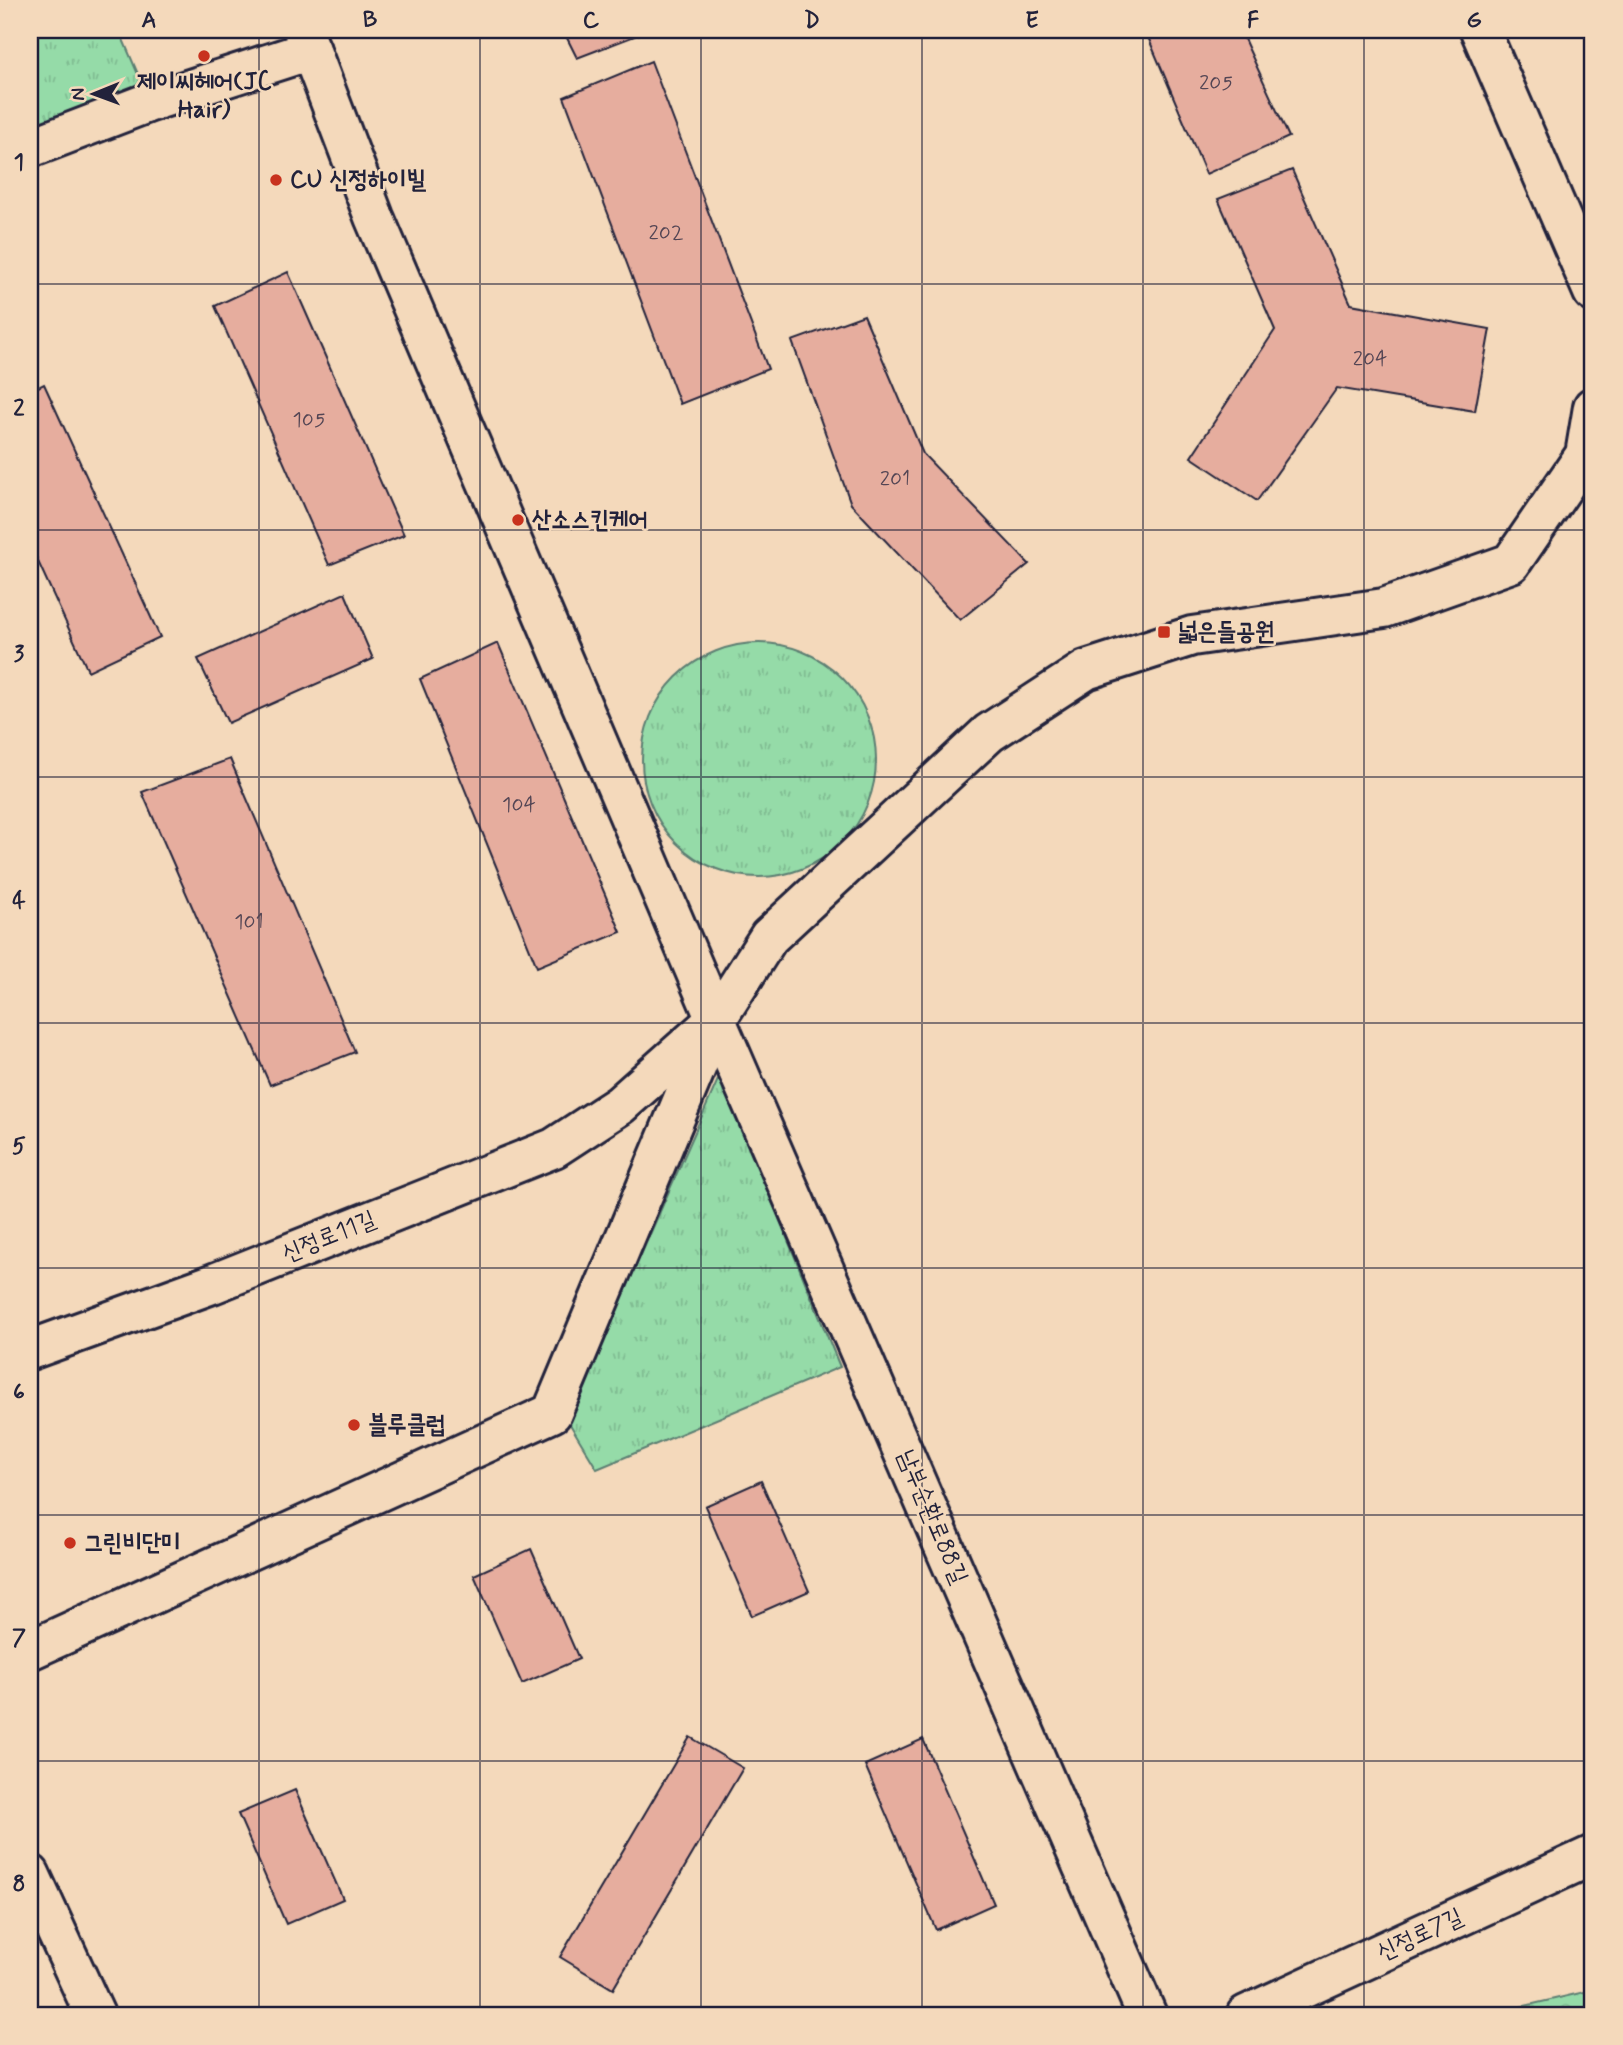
<svg xmlns="http://www.w3.org/2000/svg" width="1623" height="2045" font-family="Mynerve,'Poor Story',sans-serif">
	<style>
		.forest { fill: url(#forest-crowns); stroke: #5c7e72; stroke-width: 2 }
		.park { fill: url(#park-tufts); stroke: #5c7e72; stroke-width: 2 }
		.building { fill: #e6ad9e; stroke: #22223b; stroke-width: 2 }
		.lines { fill: none; stroke-linecap: round; stroke-linejoin: round }
		.street-casing { stroke: #22223b; stroke-width: 44 }
		.secondary-casing { stroke: #22223b; stroke-width: 44 }
		.street { stroke: #f4d9bb; stroke-width: 38 }
		.secondary { stroke: #f4d9bb; stroke-width: 38 }
		.grid { fill: none; stroke: #22223b; stroke-width: 2; stroke-opacity: 0.55 }
		.poi-dot { fill: #c8321e; stroke: #f4d9bb; stroke-width: 2.5 }
		.labels { text-anchor: middle; dominant-baseline: central; stroke-width: 5; stroke-linejoin: round; paint-order: stroke }
		.number-label { font-size: 21px; fill: #534554 }
		.poi-label { font-size: 24px; font-weight: bold; fill: #22223b; stroke: #f4d9bb; text-anchor: start }
		.street-label { font-size: 24px; fill: #22223b; stroke: #f4d9bb }
		.neatline { fill: none; stroke: #22223b; stroke-width: 2.5 }
		.grid-label { font-size: 23px; text-anchor: middle; font-weight: bold; fill: #22223b }
	</style>
	<defs>
		<pattern id="forest-crowns" width="20" height="18" patternUnits="userSpaceOnUse" patternTransform="scale(1.75)"><rect width="20" height="18" fill="#95dba8"/><path d="M2 6a3 3 0 1 1 6 0M12 15a3 3 0 1 1 6 0" fill="none" stroke="#80bc92"/></pattern>
		<pattern id="park-tufts" width="24" height="20" patternUnits="userSpaceOnUse" patternTransform="scale(1.75)"><rect width="24" height="20" fill="#95dba8"/><path d="M3 7l-1-3M5 7V3M7 7l1-3M15 17l-1-3M17 17v-4M19 17l1-3" fill="none" stroke="#80bc92"/></pattern>
	</defs>
	<rect width="100%" height="100%" fill="#f4d9bb"/>
	<filter id="ink" filterUnits="userSpaceOnUse"><feTurbulence type="fractalNoise" baseFrequency=".0143" numOctaves="2"/><feDisplacementMap in="SourceGraphic" scale="14" xChannelSelector="R" yChannelSelector="G"/><feConvolveMatrix kernelMatrix="1 2 1 2 8 2 1 2 1" color-interpolation-filters="sRGB"/></filter>
	<g filter="url(#ink)">
		<polygon class="forest" points="1593,1990 1593,2015 1486,2015"/>
		<g class="park">
			<polygon points="30,30 119,30 150,102 30,148"/>
			<circle cx="759" cy="760" r="117"/>
			<polygon points="720,1075 840,1367 597,1469 568,1421"/>
		</g>
		<g class="building">
			<polygon points="563,30 650,30 577,58"/>
			<polygon points="1145,30 1240,30 1289,137 1206,174"/>
			<polygon points="651,61 768,369 680,404 564,97"/>
			<polygon points="1292,170 1351,304 1490,329 1475,411 1337,388 1257,501 1191,457 1275,330 1218,199"/>
			<polygon points="288,272 404,535 329,565 215,306"/>
			<polygon points="864,315 923,454 1029,564 960,620 851,504 792,341"/>
			<polygon points="44,384 160,637 88,671 30,544 30,391"/>
			<polygon points="345,593 373,659 228,723 198,659"/>
			<polygon points="498,643 621,932 537,967 420,679"/>
			<polygon points="230,759 355,1052 270,1085 142,792"/>
			<polygon points="761,1481 809,1591 752,1616 705,1506"/>
			<polygon points="531,1549 579,1659 522,1684 474,1575"/>
			<polygon points="690,1737 743,1768 613,1989 560,1957"/>
			<polygon points="923,1739 994,1904 936,1930 865,1765"/>
			<polygon points="295,1790 343,1899 286,1924 238,1814"/>
		</g>
		<g class="lines">
			<g class="street-casing">
				<g id="street">
					<polyline points="303,30 374,217 716,1020 1147,2015"/>
					<polyline points="1480,30 1593,292"/>
					<polyline points="30,148 150,102 311,50"/>
					<polyline points="30,1350 212,1284 554,1148 620,1105 709,1026"/>
					<polyline points="30,1650 552,1413 716,1020 769,937 989,733 1086,670 1192,636 1384,608 1511,563 1585,455 1593,407"/>
					<polyline points="30,1874 95,2015"/>
				</g>
			</g>
			<g class="secondary-casing">
				<polyline id="secondary" points="1246,2015 1593,1855"/>
			</g>
			<use href="#street" class="street"/>
			<use href="#secondary" class="secondary"/>
		</g>
	</g>
	<path class="grid" d="M259,30V2015M480,30V2015M701,30V2015M922,30V2015M1143,30V2015M1364,30V2015M30,284H1593M30,530H1593M30,777H1593M30,1023H1593M30,1268H1593M30,1515H1593M30,1761H1593"/>
	<g class="poi-dot">
		<circle cx="204" cy="56" r="7"/>
		<circle cx="276" cy="180" r="7"/>
		<circle cx="518" cy="520" r="7"/>
		<rect x="1157" y="625" width="14" height="14" rx="3.5"/>
		<circle cx="354" cy="1425" r="7"/>
		<circle cx="70" cy="1543" r="7"/>
	</g>
	<g class="labels">
		<g class="number-label">
			<text x="1216" y="83">205</text>
			<text x="666" y="233">202</text>
			<text x="1370" y="359">204</text>
			<text x="309" y="420">105</text>
			<text x="895" y="479">201</text>
			<text x="519" y="805">104</text>
			<text x="249" y="922">101</text>
		</g>
		<g class="poi-label">
			<text x="204" y="82" text-anchor="middle">제이씨헤어(JC<tspan x="204" dy="28">Hair)</tspan></text>
			<text x="290" y="180">CU 신정하이빌</text>
			<text x="532" y="520">산소스킨케어</text>
			<text x="1178" y="632">넓은들공원</text>
			<text x="368" y="1425">블루클럽</text>
			<text x="84" y="1543">그린비단미</text>
		</g>
		<g class="street-label">
			<text transform="translate(329 1237) rotate(-22)">신정로11길</text>
			<text transform="translate(932 1517) rotate(67)">남부순환로88길</text>
			<text transform="translate(1420 1935) rotate(-25)">신정로7길</text>
		</g>
	</g>
	<rect width="1623" height="2045" fill="none" stroke="#f4d9bb" stroke-width="77"/>
	<g transform="translate(94 94) rotate(269)" stroke="#f4d9bb" stroke-width="5" paint-order="stroke">
	<path d="M0-5L12 26L0 18L-12 26Z" fill="#22223b"/>
	<text y="-10" font-size="19" font-weight="bold" text-anchor="middle" fill="#22223b">N</text>
	</g>
	<rect x="38" y="38" width="1546" height="1969" class="neatline"/>
	<g class="grid-label">
		<text x="149" y="27">A</text>
		<text x="370" y="27">B</text>
		<text x="591" y="27">C</text>
		<text x="812" y="27">D</text>
		<text x="1032" y="27">E</text>
		<text x="1253" y="27">F</text>
		<text x="1474" y="27">G</text>
		<text x="19" y="169">1</text>
		<text x="19" y="415">2</text>
		<text x="19" y="661">3</text>
		<text x="19" y="907">4</text>
		<text x="19" y="1153">5</text>
		<text x="19" y="1399">6</text>
		<text x="19" y="1645">7</text>
		<text x="19" y="1891">8</text>
	</g>
</svg>
